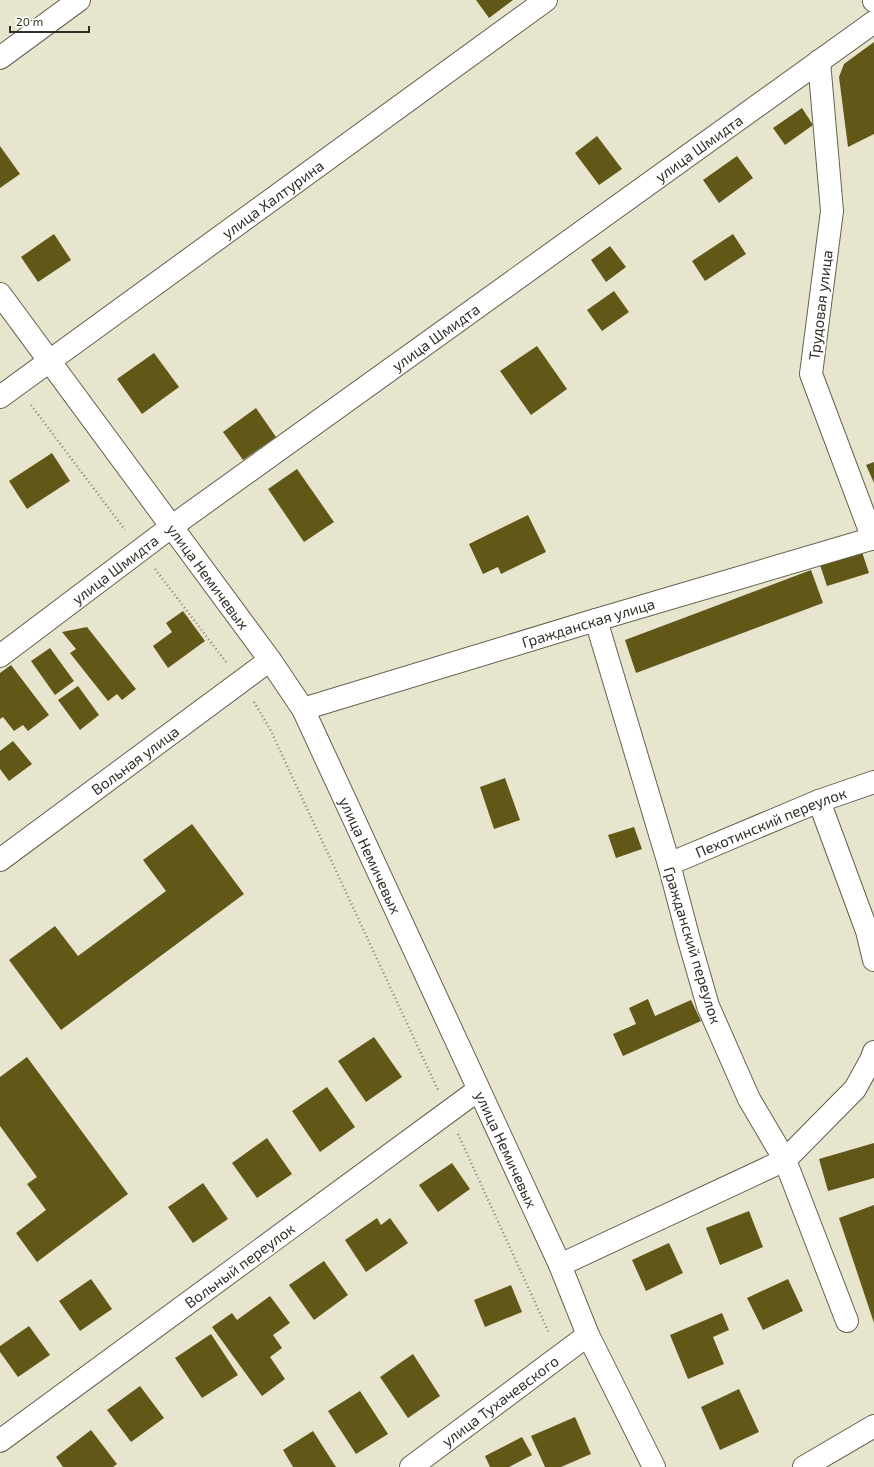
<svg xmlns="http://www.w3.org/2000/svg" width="874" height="1467" font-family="'Exo 2',sans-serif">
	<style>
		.building { fill: #615817 }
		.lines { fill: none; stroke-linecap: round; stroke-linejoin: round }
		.minor-casing { stroke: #64614f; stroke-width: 24 }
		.path { stroke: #848274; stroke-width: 2.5; stroke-dasharray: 1 3; stroke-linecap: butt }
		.minor { stroke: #fff; stroke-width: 22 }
		.labels { text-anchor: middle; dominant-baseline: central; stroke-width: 4; stroke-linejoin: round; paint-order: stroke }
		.street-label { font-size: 15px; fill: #2f2e26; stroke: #fff }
	</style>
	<rect width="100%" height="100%" fill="#e8e5cf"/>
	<g class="building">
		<polygon points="476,0 513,0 489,18"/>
		<polygon points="874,42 874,134 848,147 839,77 844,64"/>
		<polygon points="802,108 813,125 785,145 773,128"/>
		<polygon points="597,136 622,169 599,185 575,153"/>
		<polygon points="0,146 20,174 0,188"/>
		<polygon points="737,156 753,178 719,203 703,180"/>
		<polygon points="54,234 71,260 38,282 21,257"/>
		<polygon points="733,234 746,254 705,281 692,261"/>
		<polygon points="610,246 626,267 606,282 591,260"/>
		<polygon points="614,291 629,312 602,331 587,310"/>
		<polygon points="537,346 567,389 531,415 500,371"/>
		<polygon points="154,353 179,387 142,414 117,379"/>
		<polygon points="256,408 276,437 243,460 223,432"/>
		<polygon points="52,453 70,481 27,509 9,481"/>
		<polygon points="874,462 874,483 866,465"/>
		<polygon points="297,469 334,522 304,542 268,489"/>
		<polygon points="528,515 546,552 501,574 498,567 483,574 469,544"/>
		<polygon points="861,549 869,573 827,586 819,562"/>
		<polygon points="811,570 823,603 636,673 625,640"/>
		<polygon points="183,611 205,641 168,668 153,646 172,632 166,623"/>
		<polygon points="87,627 136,689 122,700 117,694 108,701 70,653 76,649 62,632"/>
		<polygon points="50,648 74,681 55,695 31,661"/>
		<polygon points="11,665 49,715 28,731 23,725 14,731 3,717 0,719 0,673"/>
		<polygon points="78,686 99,715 80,730 58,700"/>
		<polygon points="13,741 32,764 9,781 0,769 0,751"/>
		<polygon points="505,778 520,820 494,829 480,787"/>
		<polygon points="192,824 244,894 61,1030 9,960 55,926 78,956 166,891 143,860"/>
		<polygon points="634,827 642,849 616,858 608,835"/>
		<polygon points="648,999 655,1016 691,1000 701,1021 623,1056 613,1034 636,1024 629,1008"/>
		<polygon points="374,1037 402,1077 366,1102 338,1061"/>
		<polygon points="27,1057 128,1194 37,1262 16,1233 46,1210 27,1184 37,1177 0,1126 0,1077"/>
		<polygon points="327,1087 355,1127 320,1152 292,1111"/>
		<polygon points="267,1138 292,1174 257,1198 232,1163"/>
		<polygon points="874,1143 874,1178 828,1191 819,1159"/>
		<polygon points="452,1163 470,1189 438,1212 419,1185"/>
		<polygon points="203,1183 228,1219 193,1243 168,1207"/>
		<polygon points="874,1205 874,1323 839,1218"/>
		<polygon points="749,1211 763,1247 720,1265 706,1228"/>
		<polygon points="377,1218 381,1225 390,1218 408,1243 366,1272 345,1240"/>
		<polygon points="669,1243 683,1273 646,1291 632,1260"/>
		<polygon points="324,1261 348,1295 314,1320 289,1285"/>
		<polygon points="91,1279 112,1309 80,1331 59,1301"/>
		<polygon points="788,1279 803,1311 763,1330 747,1298"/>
		<polygon points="511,1285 522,1312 485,1327 474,1300"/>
		<polygon points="270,1296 290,1323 273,1335 282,1348 270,1357 285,1379 262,1396 212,1327 232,1313 237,1320"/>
		<polygon points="722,1313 729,1330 713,1337 724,1364 688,1379 670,1335"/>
		<polygon points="29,1326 50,1355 18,1377 0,1352 0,1346"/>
		<polygon points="211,1334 238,1375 202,1398 175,1358"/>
		<polygon points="413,1354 440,1396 408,1418 380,1377"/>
		<polygon points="140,1386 164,1418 131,1442 107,1410"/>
		<polygon points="739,1389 759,1432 720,1450 701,1407"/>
		<polygon points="360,1391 388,1434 356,1454 328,1411"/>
		<polygon points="575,1417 591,1454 561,1467 545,1467 531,1436"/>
		<polygon points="91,1430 117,1464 113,1467 63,1467 56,1457"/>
		<polygon points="313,1431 336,1467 293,1467 283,1450"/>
		<polygon points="522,1437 532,1455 509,1467 490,1467 485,1456"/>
	</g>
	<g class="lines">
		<g class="minor-casing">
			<g id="minor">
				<polyline points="874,0 874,1"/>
				<polyline points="0,58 79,0"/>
				<polyline points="819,61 832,211 811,374 873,539"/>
				<path id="s1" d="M0,294L270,660L303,709L560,1265L588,1335L654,1467"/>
				<path id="s2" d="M0,397L546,0"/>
				<path id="s3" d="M0,656L171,527L874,22"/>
				<path id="s4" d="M303,709L589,622L874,538"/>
				<polyline points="819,801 867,931 874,960"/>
				<path id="s5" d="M0,860L270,660"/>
				<path id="s6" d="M669,864L819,801L874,782"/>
				<polyline points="560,1265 785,1160 749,1099 708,1006 689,940 669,864 596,620"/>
				<polyline points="847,1321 785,1160 855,1089 871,1060 874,1052"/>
				<path id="s7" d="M0,1441L478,1090"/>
				<path id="s8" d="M411,1467L588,1335"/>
				<polyline points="804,1467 874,1426"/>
			</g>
		</g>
		<g class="path">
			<polyline points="31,405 125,530"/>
			<polyline points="155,569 226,662"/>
			<polyline points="254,702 270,729 438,1090"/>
			<polyline points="458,1134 549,1333"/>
		</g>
		<use href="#minor" class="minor"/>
	</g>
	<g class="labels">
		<g class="street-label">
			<text stroke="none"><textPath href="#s3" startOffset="864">улица Шмидта</textPath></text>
			<text stroke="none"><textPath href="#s2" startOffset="337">улица Халтурина</textPath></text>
			<text transform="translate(820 305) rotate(-83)">Трудовая улица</text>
			<text stroke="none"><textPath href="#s3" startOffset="540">улица Шмидта</textPath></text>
			<text stroke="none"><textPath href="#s3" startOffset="144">улица Шмидта</textPath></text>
			<text stroke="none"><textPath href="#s1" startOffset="351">улица Немичевых</textPath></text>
			<text stroke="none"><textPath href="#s4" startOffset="298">Гражданская улица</textPath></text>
			<text stroke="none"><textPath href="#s5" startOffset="168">Вольная улица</textPath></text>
			<text stroke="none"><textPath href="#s6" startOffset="110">Пехотинский переулок</textPath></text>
			<text stroke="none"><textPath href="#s1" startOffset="675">улица Немичевых</textPath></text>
			<text transform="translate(693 945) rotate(73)">Гражданский переулок</text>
			<text stroke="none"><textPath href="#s1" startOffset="999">улица Немичевых</textPath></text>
			<text stroke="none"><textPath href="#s7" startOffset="297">Вольный переулок</textPath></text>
			<text stroke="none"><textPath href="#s8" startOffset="111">улица Тухачевского</textPath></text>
		</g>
	</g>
	<path d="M10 26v6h79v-6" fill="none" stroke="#2f2e26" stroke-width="2"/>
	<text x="16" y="26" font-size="12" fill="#2f2e26" stroke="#ffffff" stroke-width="3" paint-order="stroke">20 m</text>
</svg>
